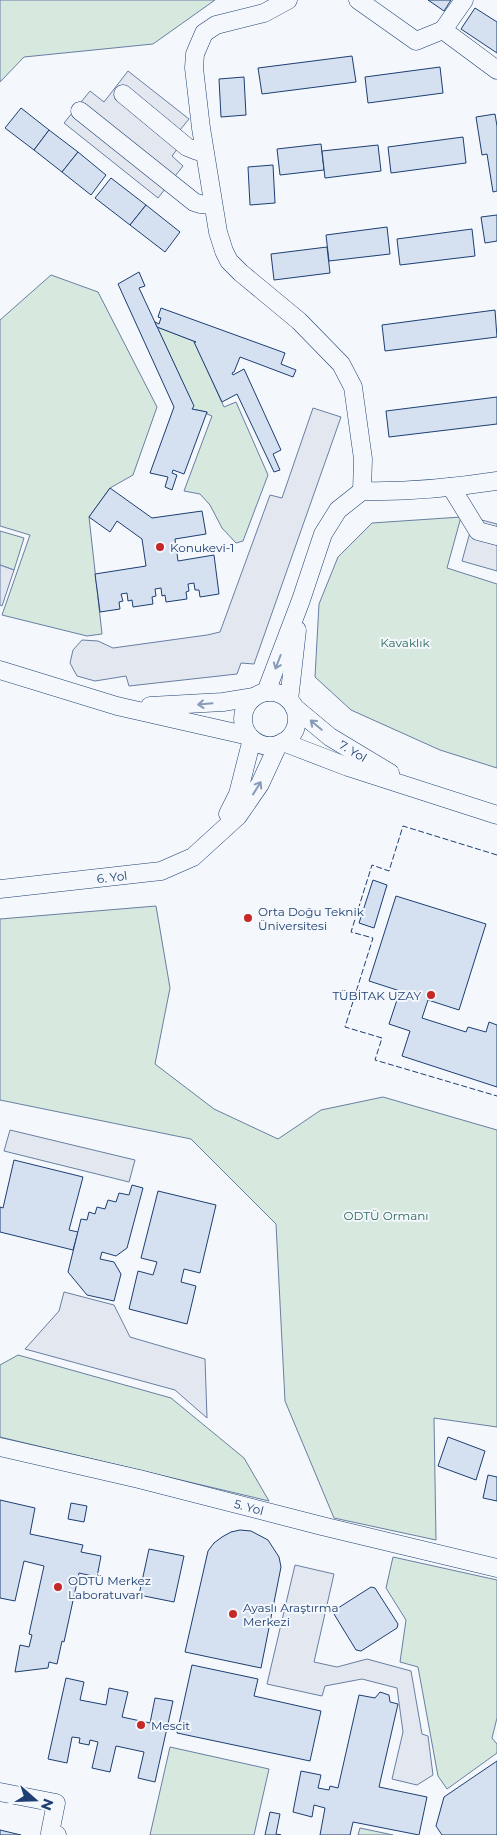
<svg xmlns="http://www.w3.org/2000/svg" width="497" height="1835" font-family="Montserrat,sans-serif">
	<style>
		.green { fill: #d7e8df; stroke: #687fa3 }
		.parking { fill: #e3e8f0; stroke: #687fa3 }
		.building { fill: #d5e0f0; stroke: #1d3f73 }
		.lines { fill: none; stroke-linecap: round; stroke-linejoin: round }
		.minor-casing { stroke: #1d3f73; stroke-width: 19 }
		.minor { stroke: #f4f7fb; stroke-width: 18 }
		.fence { stroke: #1d3f73; stroke-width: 1; stroke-dasharray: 6 2.5; stroke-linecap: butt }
		.oneway { stroke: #889bb7 }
		.poi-dot { fill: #c62828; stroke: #f4f7fb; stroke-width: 2 }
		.labels { text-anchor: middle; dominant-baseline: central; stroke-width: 4; stroke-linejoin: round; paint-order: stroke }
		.poi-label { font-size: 12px; fill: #1d3f73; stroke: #f4f7fb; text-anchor: start }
		.park-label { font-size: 12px; fill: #2c6c60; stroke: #f4f7fb }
		.street-label { font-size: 12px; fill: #1d3f73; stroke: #f4f7fb }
	</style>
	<rect width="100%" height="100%" fill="#f4f7fb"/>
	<g class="green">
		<polygon points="0,0 215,0 153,44 24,57 0,82"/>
		<polygon points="51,275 98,292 157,407 133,475 110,488 89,517 102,634 87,636 2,615 30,535 0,526 0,320"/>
		<polygon points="157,327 196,342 195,343 224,407 236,402 268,475 243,541 236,543 222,528 210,505 200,494 184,491 212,416 207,414 207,412 192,409 193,405"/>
		<polygon points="461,517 447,568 497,584 497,768 440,750 351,710 315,677 319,604 338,557 372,523"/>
		<polygon points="0,531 24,538 14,570 0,565"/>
		<polygon points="156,906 170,988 155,1064 214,1109 278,1139 321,1110 383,1097 497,1130 497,1427 434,1418 436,1540 334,1518 285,1401 276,1224 191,1139 0,1100 0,919"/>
		<polygon points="18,1355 171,1398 244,1458 269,1501 0,1437 0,1365"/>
		<polygon points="393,1557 497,1580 497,1718 492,1738 497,1744 497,1753 447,1789 438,1776 418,1667 400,1662 406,1620 386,1588"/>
		<polygon points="170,1747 269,1769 254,1835 150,1835"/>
		<polygon points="360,1828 393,1835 358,1835"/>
	</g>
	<g class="parking">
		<polygon points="128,71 189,119 180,130 187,136 172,156 183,166 158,198 64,123 90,91 104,102"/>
		<polygon points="313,408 341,417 254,664 241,663 237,674 129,686 126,676 95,681 77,676 70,663 73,650 82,640 98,641 113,648 207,635 220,632 270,495 282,498"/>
		<polygon points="474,518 497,524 497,571 462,561"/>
		<polygon points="0,565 14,570 2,606 0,605"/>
		<polygon points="10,1130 135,1160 129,1182 4,1151"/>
		<polygon points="64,1292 114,1305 130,1337 205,1359 207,1418 175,1390 25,1349 59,1311"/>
		<polygon points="295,1565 334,1574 314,1662 337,1667 367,1659 411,1671 422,1734 428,1736 433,1775 417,1785 392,1779 403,1732 397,1688 362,1679 325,1686 322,1696 267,1684"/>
	</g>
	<g class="building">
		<polygon points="428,0 451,0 444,11"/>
		<polygon points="475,8 497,22 497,53 461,29"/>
		<polygon points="352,56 356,82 262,94 258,68"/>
		<polygon points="440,67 443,93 368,103 365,77"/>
		<polygon points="244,77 246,115 221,117 219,79"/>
		<polygon points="21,108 49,130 34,150 5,128"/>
		<polygon points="495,114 497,126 497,191 493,192 487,154 482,155 476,117"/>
		<polygon points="49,130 78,152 62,172 34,150"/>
		<polygon points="463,137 466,163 391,173 388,147"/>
		<polygon points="321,144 324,170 280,175 277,149"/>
		<polygon points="378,145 381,171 325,178 322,151"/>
		<polygon points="78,152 106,175 91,195 62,172"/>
		<polygon points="273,165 275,203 250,205 248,167"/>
		<polygon points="111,178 146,205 130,225 95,198"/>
		<polygon points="146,205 180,232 165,252 130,225"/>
		<polygon points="497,215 497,241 485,243 481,217"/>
		<polygon points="387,227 390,254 329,261 326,235"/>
		<polygon points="472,229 475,256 400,265 397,239"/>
		<polygon points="327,247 330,273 274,280 271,254"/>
		<polygon points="139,272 145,286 139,288 194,406 192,409 207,412 184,474 173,470 172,473 177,475 172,490 165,487 168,477 150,473 174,407 118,284"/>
		<polygon points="161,308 285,353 281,364 296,370 293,377 240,357 234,372 232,373 233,375 244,369 281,450 273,454 280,470 274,472 237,394 222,402 194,342 196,342 157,327 155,322 159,324 161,318 158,317"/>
		<polygon points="495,310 497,337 385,351 382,325"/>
		<polygon points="497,397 497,424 389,437 386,411"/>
		<polygon points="110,488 152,518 202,511 206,534 175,539 178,561 214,555 219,594 200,597 199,590 195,590 194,583 188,584 189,591 186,592 187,599 166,602 165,595 162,596 161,588 155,589 156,596 152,597 153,604 133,607 132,600 128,601 127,593 121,594 123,601 119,602 120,609 100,612 95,574 146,566 142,539 117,521 110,532 89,517"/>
		<polygon points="373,880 387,885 374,928 359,923"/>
		<polygon points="396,896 486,924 459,1010 428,1000 422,1018 466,1032 468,1027 486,1032 489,1022 497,1025 497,1087 402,1056 410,1031 389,1024 400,991 369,981"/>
		<polygon points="14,1160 83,1177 69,1230 78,1232 73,1250 0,1232 0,1207 3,1208"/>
		<polygon points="132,1185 143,1188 127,1248 116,1256 102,1252 100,1259 114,1262 121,1274 114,1301 87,1295 68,1272 81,1219 87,1220 89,1212 95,1214 97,1207 105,1209 108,1200 116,1202 119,1193 129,1195"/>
		<polygon points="158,1191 216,1205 200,1273 184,1269 181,1282 196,1286 187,1324 129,1309 138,1271 153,1275 157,1262 141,1258"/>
		<polygon points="448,1437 485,1451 476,1480 438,1466"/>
		<polygon points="488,1475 497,1477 497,1501 483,1498"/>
		<polygon points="0,1500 35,1508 30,1534 83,1545 81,1552 101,1556 97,1577 79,1573 64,1642 62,1641 57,1664 49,1662 48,1668 15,1672 20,1645 29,1647 32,1635 29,1634 44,1566 24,1561 15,1601 0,1598"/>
		<polygon points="71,1503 87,1506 84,1522 68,1519"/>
		<polygon points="240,1530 251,1531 268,1540 279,1557 281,1567 261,1668 185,1652 208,1551 214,1543 222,1537 231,1532"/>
		<polygon points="149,1549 184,1556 174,1602 139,1595"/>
		<polygon points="371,1587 375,1588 398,1624 397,1628 361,1651 356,1650 334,1614 335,1610"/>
		<polygon points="192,1665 258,1679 254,1696 321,1711 310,1761 177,1733"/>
		<polygon points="66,1678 84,1682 80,1700 106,1705 109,1688 128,1692 122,1717 150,1723 155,1698 173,1701 155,1782 138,1778 144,1752 116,1746 110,1772 92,1768 98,1742 90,1740 89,1745 79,1743 80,1738 72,1737 67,1763 48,1759"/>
		<polygon points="380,1692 389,1695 390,1702 398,1704 379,1787 427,1797 419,1835 353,1822 350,1835 320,1835 325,1808 314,1805 312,1817 293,1812 301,1771 321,1775 318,1788 329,1790 330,1786 338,1788 359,1695 375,1698"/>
		<polygon points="497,1761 497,1835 442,1835 436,1826 444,1797"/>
		<polygon points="270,1812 280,1814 276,1834 281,1835 265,1835"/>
		<polygon points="0,1830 21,1835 0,1835"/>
	</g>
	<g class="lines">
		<g class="minor-casing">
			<g id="minor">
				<polyline points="288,0 264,13 216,25 204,33 195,54 194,68 201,128 218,232 224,251 229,261 241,273 299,321 341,364 353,387 363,459 362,491"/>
				<polyline points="358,0 416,41 443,30 497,70"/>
				<polyline points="443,30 464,0"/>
				<polyline points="123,94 187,147 197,151 204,151"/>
				<polyline points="80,111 194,202 200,204 213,205"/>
				<polyline points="451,487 478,531 497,536"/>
				<polyline points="0,670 117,706 249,736"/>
				<path d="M266,692L301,600L323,534L338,510L362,491C408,492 452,488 497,481"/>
				<circle cx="270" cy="719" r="27"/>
				<polyline points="289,700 297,630"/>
				<polyline points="150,706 223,702 254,697"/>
				<polyline points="294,707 330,737 390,773"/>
				<polyline points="283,742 348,767 497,815"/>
				<polyline points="228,814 238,794 252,739"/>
				<polyline points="0,889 161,871 193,857 238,816 260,784 278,745"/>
				<polyline points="0,1447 139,1479 322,1526 497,1568"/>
				<polyline points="0,1792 56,1803 50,1833 57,1835"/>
			</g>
		</g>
		<use href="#minor" class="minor"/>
		<polyline class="fence" points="497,855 403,826 389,871 372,865 351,932 373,938 345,1027 382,1038 375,1060 497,1096"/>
	</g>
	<defs><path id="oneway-shaft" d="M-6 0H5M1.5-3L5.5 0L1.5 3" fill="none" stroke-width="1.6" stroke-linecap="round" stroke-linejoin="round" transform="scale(1.25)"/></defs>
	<g class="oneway">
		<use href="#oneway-shaft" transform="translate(278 662) rotate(111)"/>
		<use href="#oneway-shaft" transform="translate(205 704) rotate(175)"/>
		<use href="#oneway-shaft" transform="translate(316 725) rotate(-140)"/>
		<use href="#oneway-shaft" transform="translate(257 788) rotate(-58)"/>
	</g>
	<g class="poi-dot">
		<circle cx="160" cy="547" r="5"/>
		<circle cx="248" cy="918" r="5"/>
		<circle cx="431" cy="995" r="5"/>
		<circle cx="58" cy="1587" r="5"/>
		<circle cx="233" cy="1614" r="5"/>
		<circle cx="141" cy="1725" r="5"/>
	</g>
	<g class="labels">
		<g class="poi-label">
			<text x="170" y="547">Konukevi-1</text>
			<text x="258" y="911">Orta Doğu Teknik<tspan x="258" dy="14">Üniversitesi</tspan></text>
			<text x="421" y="995" text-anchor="end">TÜBİTAK UZAY</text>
			<text x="68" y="1580">ODTÜ Merkez<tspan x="68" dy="14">Laboratuvarı</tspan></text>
			<text x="243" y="1607">Ayaslı Araştırma<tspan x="243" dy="14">Merkezi</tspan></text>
			<text x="151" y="1725">Mescit</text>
		</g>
		<g class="park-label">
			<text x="405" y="642">Kavaklık</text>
			<text x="386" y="1215">ODTÜ Ormanı</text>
		</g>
		<g class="street-label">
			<text transform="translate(353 751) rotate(31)">7. Yol</text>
			<text transform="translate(112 877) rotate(-7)">6. Yol</text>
			<text transform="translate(249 1507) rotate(15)">5. Yol</text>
		</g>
	</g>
	<g transform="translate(35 1800) rotate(110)" stroke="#f4f7fb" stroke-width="4" paint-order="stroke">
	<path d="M0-4L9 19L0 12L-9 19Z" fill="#1d3f73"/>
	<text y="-8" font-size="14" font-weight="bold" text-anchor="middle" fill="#1d3f73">N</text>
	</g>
</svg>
